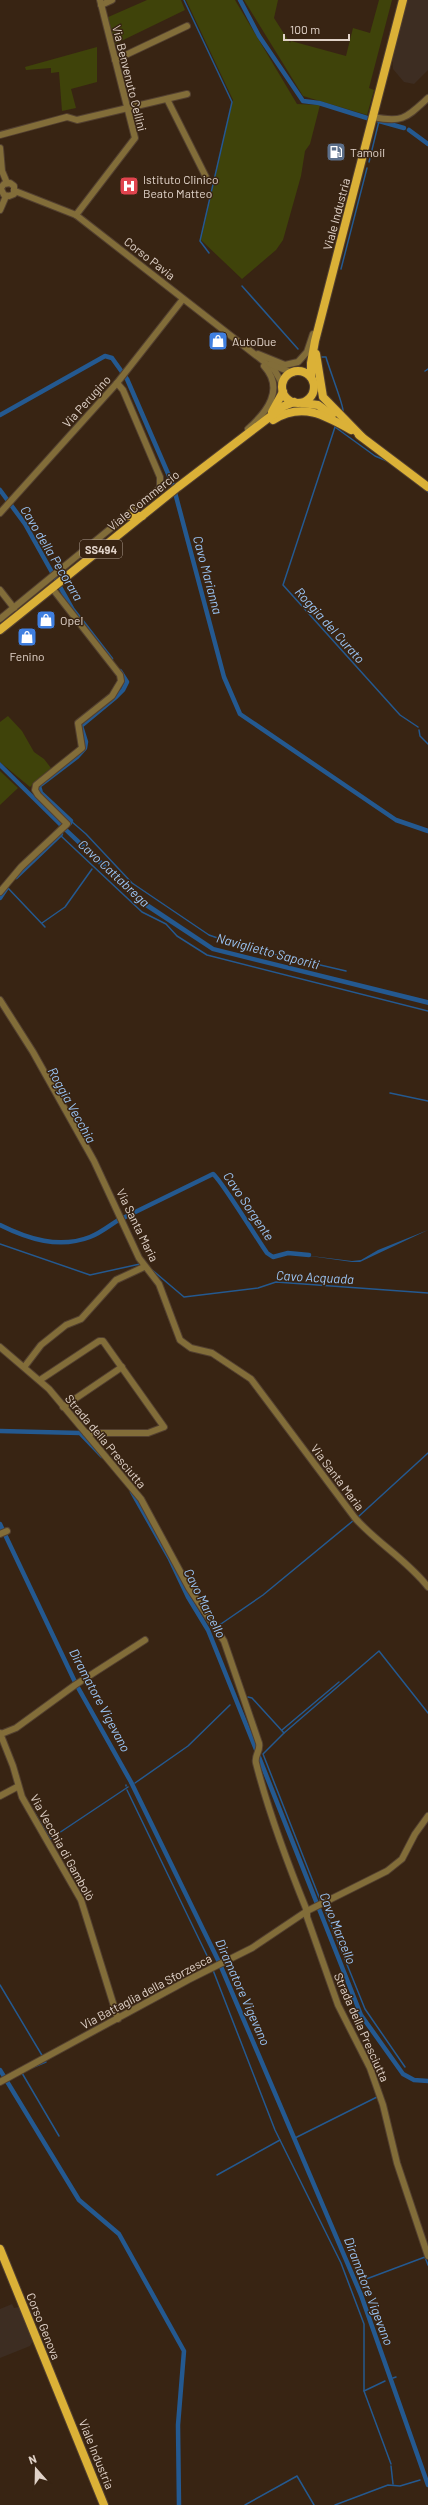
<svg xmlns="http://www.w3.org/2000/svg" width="428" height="2505" font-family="Barlow,sans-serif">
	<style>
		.commercial { fill: #3d2d22 }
		.green { fill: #3f430a }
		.water { fill: #245990 }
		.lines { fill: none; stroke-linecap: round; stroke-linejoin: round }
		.stream { stroke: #245990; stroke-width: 1.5 }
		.canal { stroke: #245990; stroke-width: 4.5 }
		.minor-casing { stroke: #534030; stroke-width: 8 }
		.major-casing { stroke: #534030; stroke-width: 10 }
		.minor { stroke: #826d39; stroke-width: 6 }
		.major { stroke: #dbb137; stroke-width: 8 }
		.labels { text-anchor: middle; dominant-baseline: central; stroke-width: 3; stroke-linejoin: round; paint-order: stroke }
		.shield { fill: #382413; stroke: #ae9e92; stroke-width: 1 }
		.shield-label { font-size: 11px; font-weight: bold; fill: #e0d2c8 }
		.street-label { font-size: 12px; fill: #e0d2c8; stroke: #382413 }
		.poi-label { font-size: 12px; fill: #e0d2c8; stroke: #382413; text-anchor: start }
		.water-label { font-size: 13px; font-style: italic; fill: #9bc5f5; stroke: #382413 }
	</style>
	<rect width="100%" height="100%" fill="#382413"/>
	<g class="commercial">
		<polygon points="405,0 428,0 428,70 414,84 404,82 393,69 392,51"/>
		<polygon points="12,2304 14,2308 19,2307 33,2341 30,2346 0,2358 0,2309"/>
	</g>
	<g class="green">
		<polygon points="147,0 181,0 185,10 113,45 106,18"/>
		<polygon points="186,0 235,0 297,104 320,105 310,144 305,151 301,176 283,240 276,250 242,279 201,240 233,100"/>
		<polygon points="244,0 278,0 274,18 290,43 291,41 346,56 353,28 370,33 379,0 392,0 369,88 374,90 367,115 303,96"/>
		<polygon points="97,47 97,82 71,89 76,108 62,111 59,72 51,73 51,68 26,70 25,67"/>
		<polygon points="8,716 22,731 34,752 44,759 51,768 30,787 0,762 0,722"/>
		<polygon points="0,771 18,788 0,805"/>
	</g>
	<g class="water">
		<polygon points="0,762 64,825 61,828 0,768"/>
		<polygon points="67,828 145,901 214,947 428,1000 428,1005 212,951 139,903 64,831"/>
		<polygon points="428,1230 360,1262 352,1262 303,1255 352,1261 361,1260 378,1250"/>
	</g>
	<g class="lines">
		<g class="stream">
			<polyline points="184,0 232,102 200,241 209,253"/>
			<polyline points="369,162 379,121"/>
			<polyline points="341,269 367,168"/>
			<polyline points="242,286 298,349"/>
			<path d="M322,357H326C328,366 344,406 343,411"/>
			<polyline points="425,371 428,369"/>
			<polyline points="336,424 283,585 400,715 418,727"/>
			<polyline points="335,427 375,456 387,461"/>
			<polyline points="414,481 428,492"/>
			<polyline points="419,730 420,736 428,744"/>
			<polyline points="71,821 86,834 132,883 209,935 243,947 346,971"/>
			<polyline points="60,835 142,912 166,924 177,936 207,955 428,1011"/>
			<polyline points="7,887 45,927"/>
			<polyline points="42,923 65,907 92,869"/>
			<polyline points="390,1093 428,1101"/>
			<polyline points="0,1244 90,1275 140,1264"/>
			<polyline points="151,1269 184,1297 258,1288 276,1282 428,1293"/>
			<polyline points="358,1517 428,1453"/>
			<polyline points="218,1626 263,1595 354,1520"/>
			<polyline points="248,1697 252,1698 284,1733 379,1651 428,1713"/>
			<polyline points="282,1730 339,1682"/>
			<polyline points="284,1733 263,1754 321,1902"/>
			<polyline points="130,1783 131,1782"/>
			<polyline points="135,1783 188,1746 230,1705"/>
			<polyline points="126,1786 126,1785"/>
			<polyline points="127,1790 212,1966"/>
			<polyline points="34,1812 50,1839 128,1787"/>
			<polyline points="325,1910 365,2009 405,2067"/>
			<polyline points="213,1970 275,2130 341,2263 364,2324 364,2391 391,2464"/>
			<polyline points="0,1985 43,2057"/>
			<polyline points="29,2069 46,2062"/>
			<polyline points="22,2073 59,2136"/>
			<polyline points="295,2138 377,2097"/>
			<polyline points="217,2175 280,2140"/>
			<polyline points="355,2269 361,2281 425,2257 428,2265"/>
			<polyline points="393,2378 396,2377"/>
			<polyline points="364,2391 385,2381"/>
			<polyline points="391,2466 393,2484"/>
			<polyline points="245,2505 297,2476 314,2505"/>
			<polyline points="335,2505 388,2485 400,2486 420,2480"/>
		</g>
		<g class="canal">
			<polyline points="240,0 259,36 303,101 319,103 367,118"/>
			<polyline points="379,121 404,128"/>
			<polyline points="409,130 428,144"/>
			<polyline points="0,415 105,356 112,358 127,379 173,485 224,677 240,714 396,820 428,831"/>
			<polyline points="0,490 25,524 73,610 111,659"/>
			<polyline points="70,823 71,821 41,793 39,786 77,757 85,748 86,742 81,726 116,697 123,690 127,682 120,671"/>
			<polyline points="16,877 61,834"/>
			<polyline points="0,898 6,889"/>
			<path d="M123,1218L213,1174C220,1178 259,1242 267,1253L273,1257L288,1253L309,1255"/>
			<path d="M0,1225C28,1239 59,1249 90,1237C101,1233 110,1225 120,1219"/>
			<polyline points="0,1431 80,1433 102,1456"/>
			<polyline points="132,1492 170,1559 188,1597 208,1630 257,1752"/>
			<polyline points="0,1524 76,1684 131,1782 219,1962 361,2295 428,2485"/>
			<polyline points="259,1757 361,2015 403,2074 414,2080 428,2081"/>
			<polyline points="0,2070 79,2200 119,2234 184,2351 178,2425 179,2505"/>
		</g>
		<g class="minor-casing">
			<g id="minor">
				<polyline points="101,5 112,0"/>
				<polyline points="115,60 187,26"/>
				<polyline points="167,99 206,177"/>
				<path d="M373,117C403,123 406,118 428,98"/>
				<polyline points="0,135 67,117 77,120 187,94"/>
				<polyline points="0,148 2,171 7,183"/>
				<polyline points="0,187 4,195 9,196 14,194 14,186 10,183 4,184 1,188"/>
				<polyline points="15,191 76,215 262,360 275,371 283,385"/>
				<polyline points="0,210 6,196"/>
				<polyline points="76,215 135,138 100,0"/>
				<polyline points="258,354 285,365 298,362 307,352 313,334"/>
				<polyline points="270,364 293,373"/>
				<path d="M248,429C267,412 285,389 264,366"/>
				<polyline points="0,513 117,383 183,299"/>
				<polyline points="0,590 14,608"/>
				<polyline points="0,619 160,488 160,477 123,390 117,383"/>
				<polyline points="0,892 21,867 67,824 38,795 35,790 36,785 82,748 78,723 112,696 121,681 120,675 52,588"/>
				<path d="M0,1000L33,1052L94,1161L139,1258L159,1284L180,1340L191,1348L212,1353L251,1379L355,1518C377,1543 407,1560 428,1587"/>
				<path d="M0,1347L49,1389L141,1499L189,1588L224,1641L259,1743C261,1751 254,1755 256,1763C269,1814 287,1862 307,1911V1917L338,2005L370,2068L383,2105L397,2163L428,2256"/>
				<polyline points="25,1366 41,1345 66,1325 81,1319 116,1280 144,1267"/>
				<polyline points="40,1380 99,1341 103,1341 164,1427 148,1433 86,1433"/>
				<polyline points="63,1407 122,1367"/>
				<polyline points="0,1534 7,1531"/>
				<polyline points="0,1733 13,1766 22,1797 81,1900 118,2019"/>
				<polyline points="1,1734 16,1728 75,1685 145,1640"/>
				<polyline points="0,1796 17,1787"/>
				<polyline points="0,2082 188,1980 252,1948 307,1911 387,1871 402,1859 415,1834 428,1816"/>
			</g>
		</g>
		<g class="major-casing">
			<g id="major">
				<polyline points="316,354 323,397 362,437"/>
				<circle cx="298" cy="387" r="16"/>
				<polyline points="311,377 311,363 315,341 403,0"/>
				<polyline points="302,403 318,405 332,415"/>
				<polyline points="272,412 283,392"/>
				<path d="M273,420C302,402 325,415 351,430"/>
				<polyline points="359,435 428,487"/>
				<polyline points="128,516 142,516"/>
				<polyline points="0,630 178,487 284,406 294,402"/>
				<polyline points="0,2249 104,2505"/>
			</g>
		</g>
		<use href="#minor" class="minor"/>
		<use href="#major" class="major"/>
	</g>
	<defs>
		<g id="fuel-square" transform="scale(1)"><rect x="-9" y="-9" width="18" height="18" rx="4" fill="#5c6f8a" stroke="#382413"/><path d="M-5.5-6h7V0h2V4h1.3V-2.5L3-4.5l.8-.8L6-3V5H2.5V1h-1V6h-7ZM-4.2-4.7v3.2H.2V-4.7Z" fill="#fff"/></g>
		<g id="hospital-square" transform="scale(1)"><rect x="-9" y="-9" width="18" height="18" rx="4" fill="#e0444e" stroke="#382413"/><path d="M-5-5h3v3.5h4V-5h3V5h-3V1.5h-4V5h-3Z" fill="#fff"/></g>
		<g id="shop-square" transform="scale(1)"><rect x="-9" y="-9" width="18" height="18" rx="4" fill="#3f7fe0" stroke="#382413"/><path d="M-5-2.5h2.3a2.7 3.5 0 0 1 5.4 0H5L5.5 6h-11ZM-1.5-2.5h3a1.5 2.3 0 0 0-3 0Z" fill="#fff"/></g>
	</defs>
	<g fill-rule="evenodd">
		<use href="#fuel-square" x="336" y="152"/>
		<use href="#hospital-square" x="129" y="186"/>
		<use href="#shop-square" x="218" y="341"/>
		<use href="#shop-square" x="46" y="620"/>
		<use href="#shop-square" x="27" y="637"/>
	</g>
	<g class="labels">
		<rect class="shield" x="80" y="540" width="42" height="18" rx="3"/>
		<g class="shield-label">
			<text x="101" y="549">SS494</text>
		</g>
		<g class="street-label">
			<text transform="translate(130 78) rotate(76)">Via Benvenuto Cellini</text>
			<text transform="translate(336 214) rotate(-75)">Viale Industria</text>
			<text transform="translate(150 258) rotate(38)">Corso Pavia</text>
			<text transform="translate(86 401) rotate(-48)">Via Perugino</text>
			<text transform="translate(143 500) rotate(-39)">Viale Commercio</text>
			<text transform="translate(138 1225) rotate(64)">Via Santa Maria</text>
			<text transform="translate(106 1441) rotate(50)">Strada della Presciutta</text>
			<text transform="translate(338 1477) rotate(53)">Via Santa Maria</text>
			<text transform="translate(63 1847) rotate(61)">Via Vecchia di Gambolò</text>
			<text transform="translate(146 1991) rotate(-28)">Via Battaglia della Sforzesca</text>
			<text transform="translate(362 2027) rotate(66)">Strada della Presciutta</text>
			<text transform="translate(44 2326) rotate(68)">Corso Genova</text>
			<text transform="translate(97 2454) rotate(68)">Viale Industria</text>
		</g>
		<g class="poi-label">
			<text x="350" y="152">Tamoil</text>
			<text x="143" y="179">Istituto Clinico<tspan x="143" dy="14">Beato Matteo</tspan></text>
			<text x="232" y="341">AutoDue</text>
			<text x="60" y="620">Opel</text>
			<text x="27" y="656" text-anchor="middle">Fenino</text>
		</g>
		<g class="water-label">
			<text transform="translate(52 553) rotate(59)">Cavo della Pecorara</text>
			<text transform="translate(208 575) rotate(75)">Cavo Marianna</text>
			<text transform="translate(330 625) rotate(48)">Roggia del Curato</text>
			<text transform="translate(114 873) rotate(43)">Cavo Cattabrega</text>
			<text transform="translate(268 951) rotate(15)">Naviglietto Saporiti</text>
			<text transform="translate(72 1105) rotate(61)">Roggia Vecchia</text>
			<text transform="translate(249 1206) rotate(56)">Cavo Sorgente</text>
			<text transform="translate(315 1277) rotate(3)">Cavo Acquada</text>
			<text transform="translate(205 1603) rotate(63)">Cavo Marcello</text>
			<text transform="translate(100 1700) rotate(62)">Diramatore Vigevano</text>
			<text transform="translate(338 1928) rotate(68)">Cavo Marcello</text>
			<text transform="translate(243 1992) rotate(66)">Diramatore Vigevano</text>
			<text transform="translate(369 2291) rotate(69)">Diramatore Vigevano</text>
		</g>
	</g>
	<g transform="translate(36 2469) rotate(340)" stroke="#382413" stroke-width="3" paint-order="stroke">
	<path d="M0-3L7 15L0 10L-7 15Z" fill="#e0d2c8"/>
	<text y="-6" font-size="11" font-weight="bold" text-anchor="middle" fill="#e0d2c8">N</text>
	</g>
	<path d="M284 34v6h65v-6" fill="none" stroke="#e0d2c8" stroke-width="2"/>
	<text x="290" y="34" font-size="12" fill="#e0d2c8" stroke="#382413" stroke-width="3" paint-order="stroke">100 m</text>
</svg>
